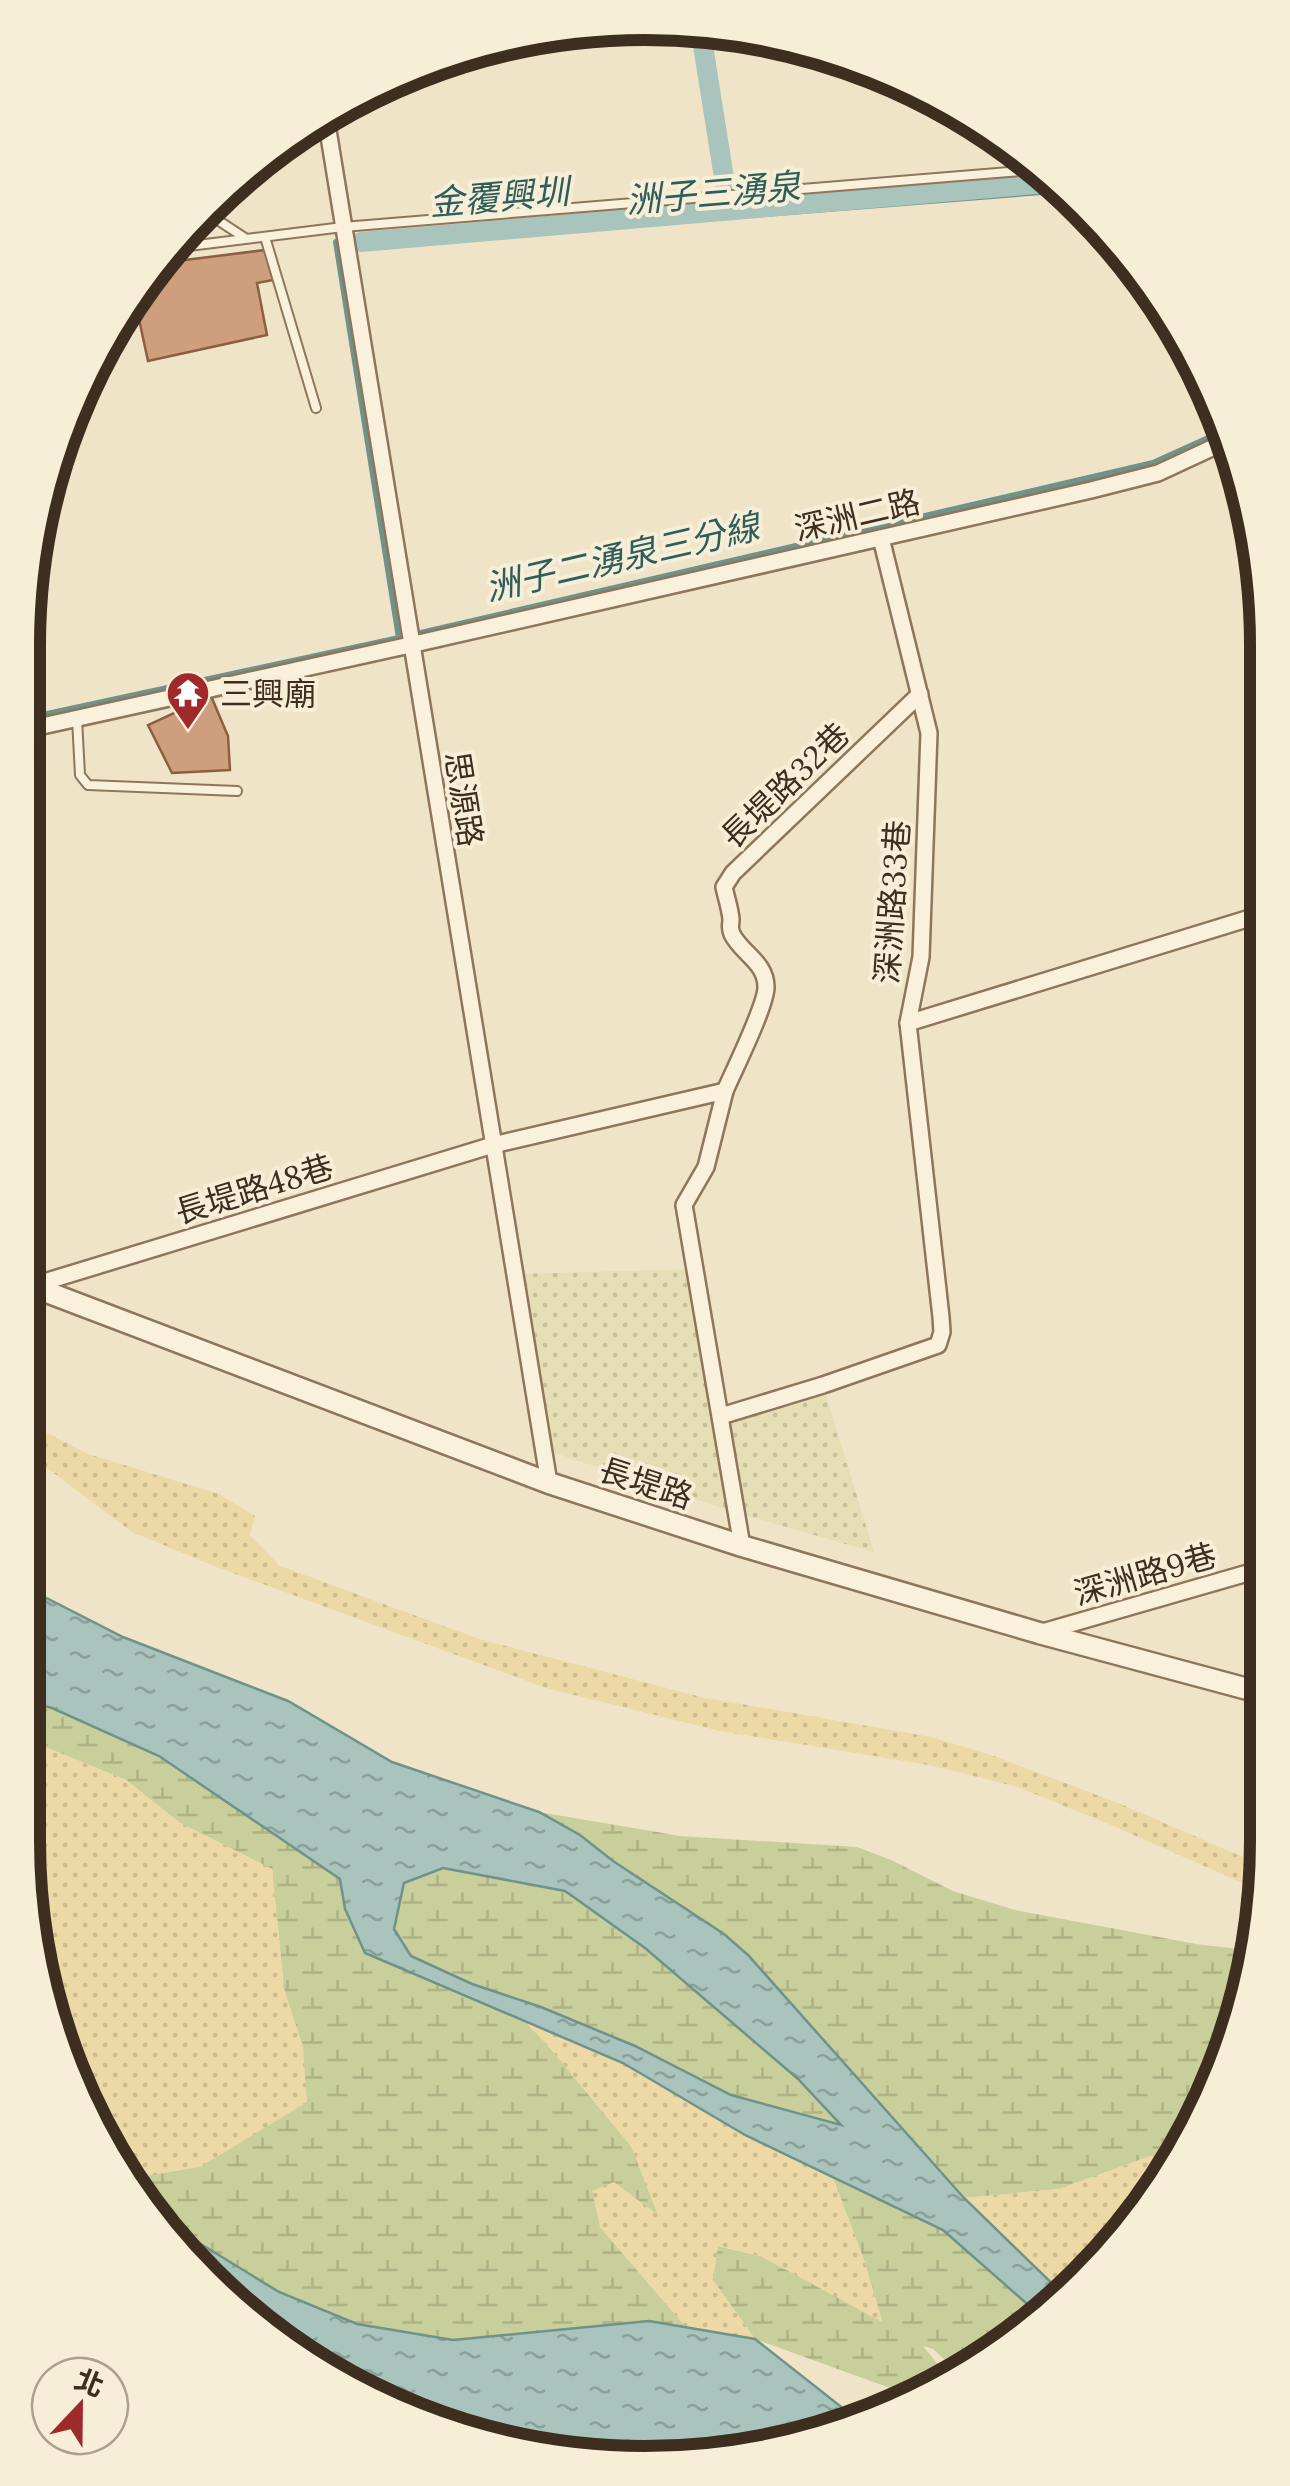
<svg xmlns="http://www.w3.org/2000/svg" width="1290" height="2486" font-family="Lora,'Noto Sans TC',serif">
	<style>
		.farmland { fill: url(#farmland-dots) }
		.wetland { fill: url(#wetland-marsh) }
		.sand { fill: url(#sand-dots) }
		.water { fill: url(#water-ripples); stroke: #6f938a; stroke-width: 2.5; fill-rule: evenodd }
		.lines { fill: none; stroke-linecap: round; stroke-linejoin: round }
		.stream { stroke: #6f938a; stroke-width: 6 }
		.canal { stroke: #a9c4bc; stroke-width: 20 }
		.building { fill: #cf9f7d; stroke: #8d5f41; stroke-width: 2.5 }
		.service-casing { stroke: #8d765c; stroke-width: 12 }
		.minor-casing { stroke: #8d765c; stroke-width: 20 }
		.tertiary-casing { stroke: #8d765c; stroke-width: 25 }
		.service { stroke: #faf1dc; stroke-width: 8 }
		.minor { stroke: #faf1dc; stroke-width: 15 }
		.tertiary { stroke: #faf1dc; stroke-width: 20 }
		.labels { text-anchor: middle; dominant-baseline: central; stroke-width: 8; stroke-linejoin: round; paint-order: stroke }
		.street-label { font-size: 32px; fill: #3d2e20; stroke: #f7eed8 }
		.poi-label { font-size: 32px; fill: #3d2e20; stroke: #f7eed8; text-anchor: start }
		.water-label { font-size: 35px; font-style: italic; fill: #2f5d5a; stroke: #f7eed8 }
		.rim { fill: none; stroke: #3d2e20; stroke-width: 12 }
	</style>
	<defs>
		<pattern id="farmland-dots" width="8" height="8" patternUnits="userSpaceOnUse" patternTransform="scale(2.5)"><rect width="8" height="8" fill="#e6deb5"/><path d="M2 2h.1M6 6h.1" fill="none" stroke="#c6bf9b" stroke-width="1.8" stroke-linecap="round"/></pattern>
		<pattern id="wetland-marsh" width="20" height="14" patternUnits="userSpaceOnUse" patternTransform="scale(2.5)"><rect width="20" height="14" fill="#c9cf9b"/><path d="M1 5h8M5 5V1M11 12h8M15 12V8" fill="none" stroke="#aeb285"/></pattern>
		<pattern id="sand-dots" width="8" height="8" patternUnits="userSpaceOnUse" patternTransform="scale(2.5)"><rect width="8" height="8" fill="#ecd9a5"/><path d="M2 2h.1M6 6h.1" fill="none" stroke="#cbbb8e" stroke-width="1.8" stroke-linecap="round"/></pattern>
		<pattern id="water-ripples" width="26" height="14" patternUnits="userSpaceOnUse" patternTransform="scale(2.5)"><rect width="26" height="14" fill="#a9c4bc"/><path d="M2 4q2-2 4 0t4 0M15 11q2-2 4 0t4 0" fill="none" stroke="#8ba098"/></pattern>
	</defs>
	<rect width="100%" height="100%" fill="#f0e4c8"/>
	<polygon class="farmland" points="695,1269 721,1415 823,1385 874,1552 737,1513 543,1449 515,1274"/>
	<g class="wetland">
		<polygon points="23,1670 565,1890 645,1948 798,2079 943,2230 1026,2303 1037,2316 958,2372 933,2349 923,2346 945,2373 945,2381 920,2399 755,2339 713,2280 717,2246 761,2256 882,2321 864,2260 833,2178 527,2024 545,2042 631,2146 659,2217 600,2227 686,2327 649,2321 453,2340 357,2324 279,2292 147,2211 123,2168 146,2176 303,2048 284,1989 272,1869 180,1823 126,1780 23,1738"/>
		<polygon points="539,1812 680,1836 857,1847 891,1860 953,1891 1015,1910 1196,1944 1248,1950 1203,2117 1184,2144 1059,2189 964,2198"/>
	</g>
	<g class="sand">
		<polygon points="23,1421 88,1454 219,1494 255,1516 250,1535 280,1566 479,1639 701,1697 931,1737 991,1755 1118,1803 1266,1867 1263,1892 1111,1825 1018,1787 929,1765 720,1731 546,1688 214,1566 132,1532 51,1471 23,1455"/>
		<polygon points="23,1738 126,1780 180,1823 272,1869 284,1989 303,2048 307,2102 200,2167 146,2176 123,2168 56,2042 23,1841"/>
		<polygon points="524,2021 623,2063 745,2135 833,2178 864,2260 882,2322 761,2256 718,2246 713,2280 755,2339 686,2327 600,2227 592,2191 614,2182 658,2215 631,2146 545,2042"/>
		<polygon points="1184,2144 1085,2282 1065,2296 964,2198 1059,2189"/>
	</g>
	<g class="water">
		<path d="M23,1586L123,1637L288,1701L392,1762L539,1812L580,1835L613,1861L724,1934L748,1955L964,2198L1065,2296L1037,2316L1026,2303L943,2230L745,2135L623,2063L365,1953L345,1909L340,1879L159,1756L52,1708L23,1700ZM443,1868L565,1891L645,1948L798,2079L841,2125L731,2095L635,2046L541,2007L472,1984L411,1956L394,1929L404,1883Z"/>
		<polygon points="147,2211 279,2292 357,2324 453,2340 649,2321 755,2339 854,2417 686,2462 484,2442 300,2359 152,2220"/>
	</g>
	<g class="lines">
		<g class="stream">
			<polyline points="336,242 399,638"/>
			<polyline points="362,246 1067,190"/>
			<polyline points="24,719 399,638 1153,463 1226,430"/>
		</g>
		<g class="canal">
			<polyline points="700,27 729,209"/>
			<polyline points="361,242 1060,182"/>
		</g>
	</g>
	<g class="building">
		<polygon points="265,250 273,280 257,283 267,335 148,361 136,305 169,262"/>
		<polygon points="211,696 228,736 230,770 172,773 148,725"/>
	</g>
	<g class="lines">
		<g class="service-casing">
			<g id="service">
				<polyline points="207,213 245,238"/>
				<polyline points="265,237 316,408"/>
				<polyline points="181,247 343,227 1044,169"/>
				<polyline points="77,719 80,775 88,785 237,791"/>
			</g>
		</g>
		<g class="minor-casing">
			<g id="minor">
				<polyline points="327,124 549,1483"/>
				<polyline points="881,538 929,733 921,957 908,1023 1263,914"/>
				<polyline points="24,730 410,645 1091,490 1158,473 1229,440"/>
				<path d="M725,1091C734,1070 766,1006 766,987C766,962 741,953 732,934C729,926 731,927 731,919C730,908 726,897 724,887L733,873L920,694"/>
				<polyline points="31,1286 493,1145 725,1091 706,1167 684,1205 742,1546"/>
				<polyline points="721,1416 823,1385 938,1345 942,1332 941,1317 908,1023"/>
				<polyline points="1039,1633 1265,1568"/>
			</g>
		</g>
		<g class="tertiary-casing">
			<polyline id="tertiary" points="23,1283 549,1483 742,1546 1039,1633 1266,1694"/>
		</g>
		<use href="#service" class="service"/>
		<use href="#minor" class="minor"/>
		<use href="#tertiary" class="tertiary"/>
	</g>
	<defs>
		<g id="temple-pin" transform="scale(2.25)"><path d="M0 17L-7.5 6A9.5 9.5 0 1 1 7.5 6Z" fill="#9e2a2b" stroke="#f7eed8"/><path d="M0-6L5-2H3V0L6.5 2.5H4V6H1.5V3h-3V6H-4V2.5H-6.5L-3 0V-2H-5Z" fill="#fff"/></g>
	</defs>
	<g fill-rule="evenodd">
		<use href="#temple-pin" x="188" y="693"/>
	</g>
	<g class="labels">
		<g class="street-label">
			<text transform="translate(857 515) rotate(-13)">深洲二路</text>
			<text transform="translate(785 785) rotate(-44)">長堤路32巷</text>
			<text transform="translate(464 799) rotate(81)">思源路</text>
			<text transform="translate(892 902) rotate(-86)">深洲路33巷</text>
			<text transform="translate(254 1189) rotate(-17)">長堤路48巷</text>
			<text transform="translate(646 1483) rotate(18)">長堤路</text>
			<text transform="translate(1145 1574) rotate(-16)">深洲路9巷</text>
		</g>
		<g class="poi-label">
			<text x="220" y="693">三興廟</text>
		</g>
		<g class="water-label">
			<text transform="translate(713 193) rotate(-5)">洲子三湧泉</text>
			<text transform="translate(499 197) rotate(-5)">金覆興圳</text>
			<text transform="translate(622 557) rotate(-13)">洲子二湧泉三分線</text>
		</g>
	</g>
	<path d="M0 0H1290V2486H0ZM645 40H645A605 605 0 0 1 1250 645V1841A605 605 0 0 1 645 2446H645A605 605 0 0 1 40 1841V645A605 605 0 0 1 645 40Z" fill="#f7eed8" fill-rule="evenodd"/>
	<path class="rim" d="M645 40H645A605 605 0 0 1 1250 645V1841A605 605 0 0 1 645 2446H645A605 605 0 0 1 40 1841V645A605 605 0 0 1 645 40Z"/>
	<g transform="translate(80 2406) rotate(22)"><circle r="48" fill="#f7eed8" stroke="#ada18e" stroke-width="2.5"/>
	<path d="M0-8L18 38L0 25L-18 38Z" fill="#9e2a2b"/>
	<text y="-15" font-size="28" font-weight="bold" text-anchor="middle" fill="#3d2e20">北</text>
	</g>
</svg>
